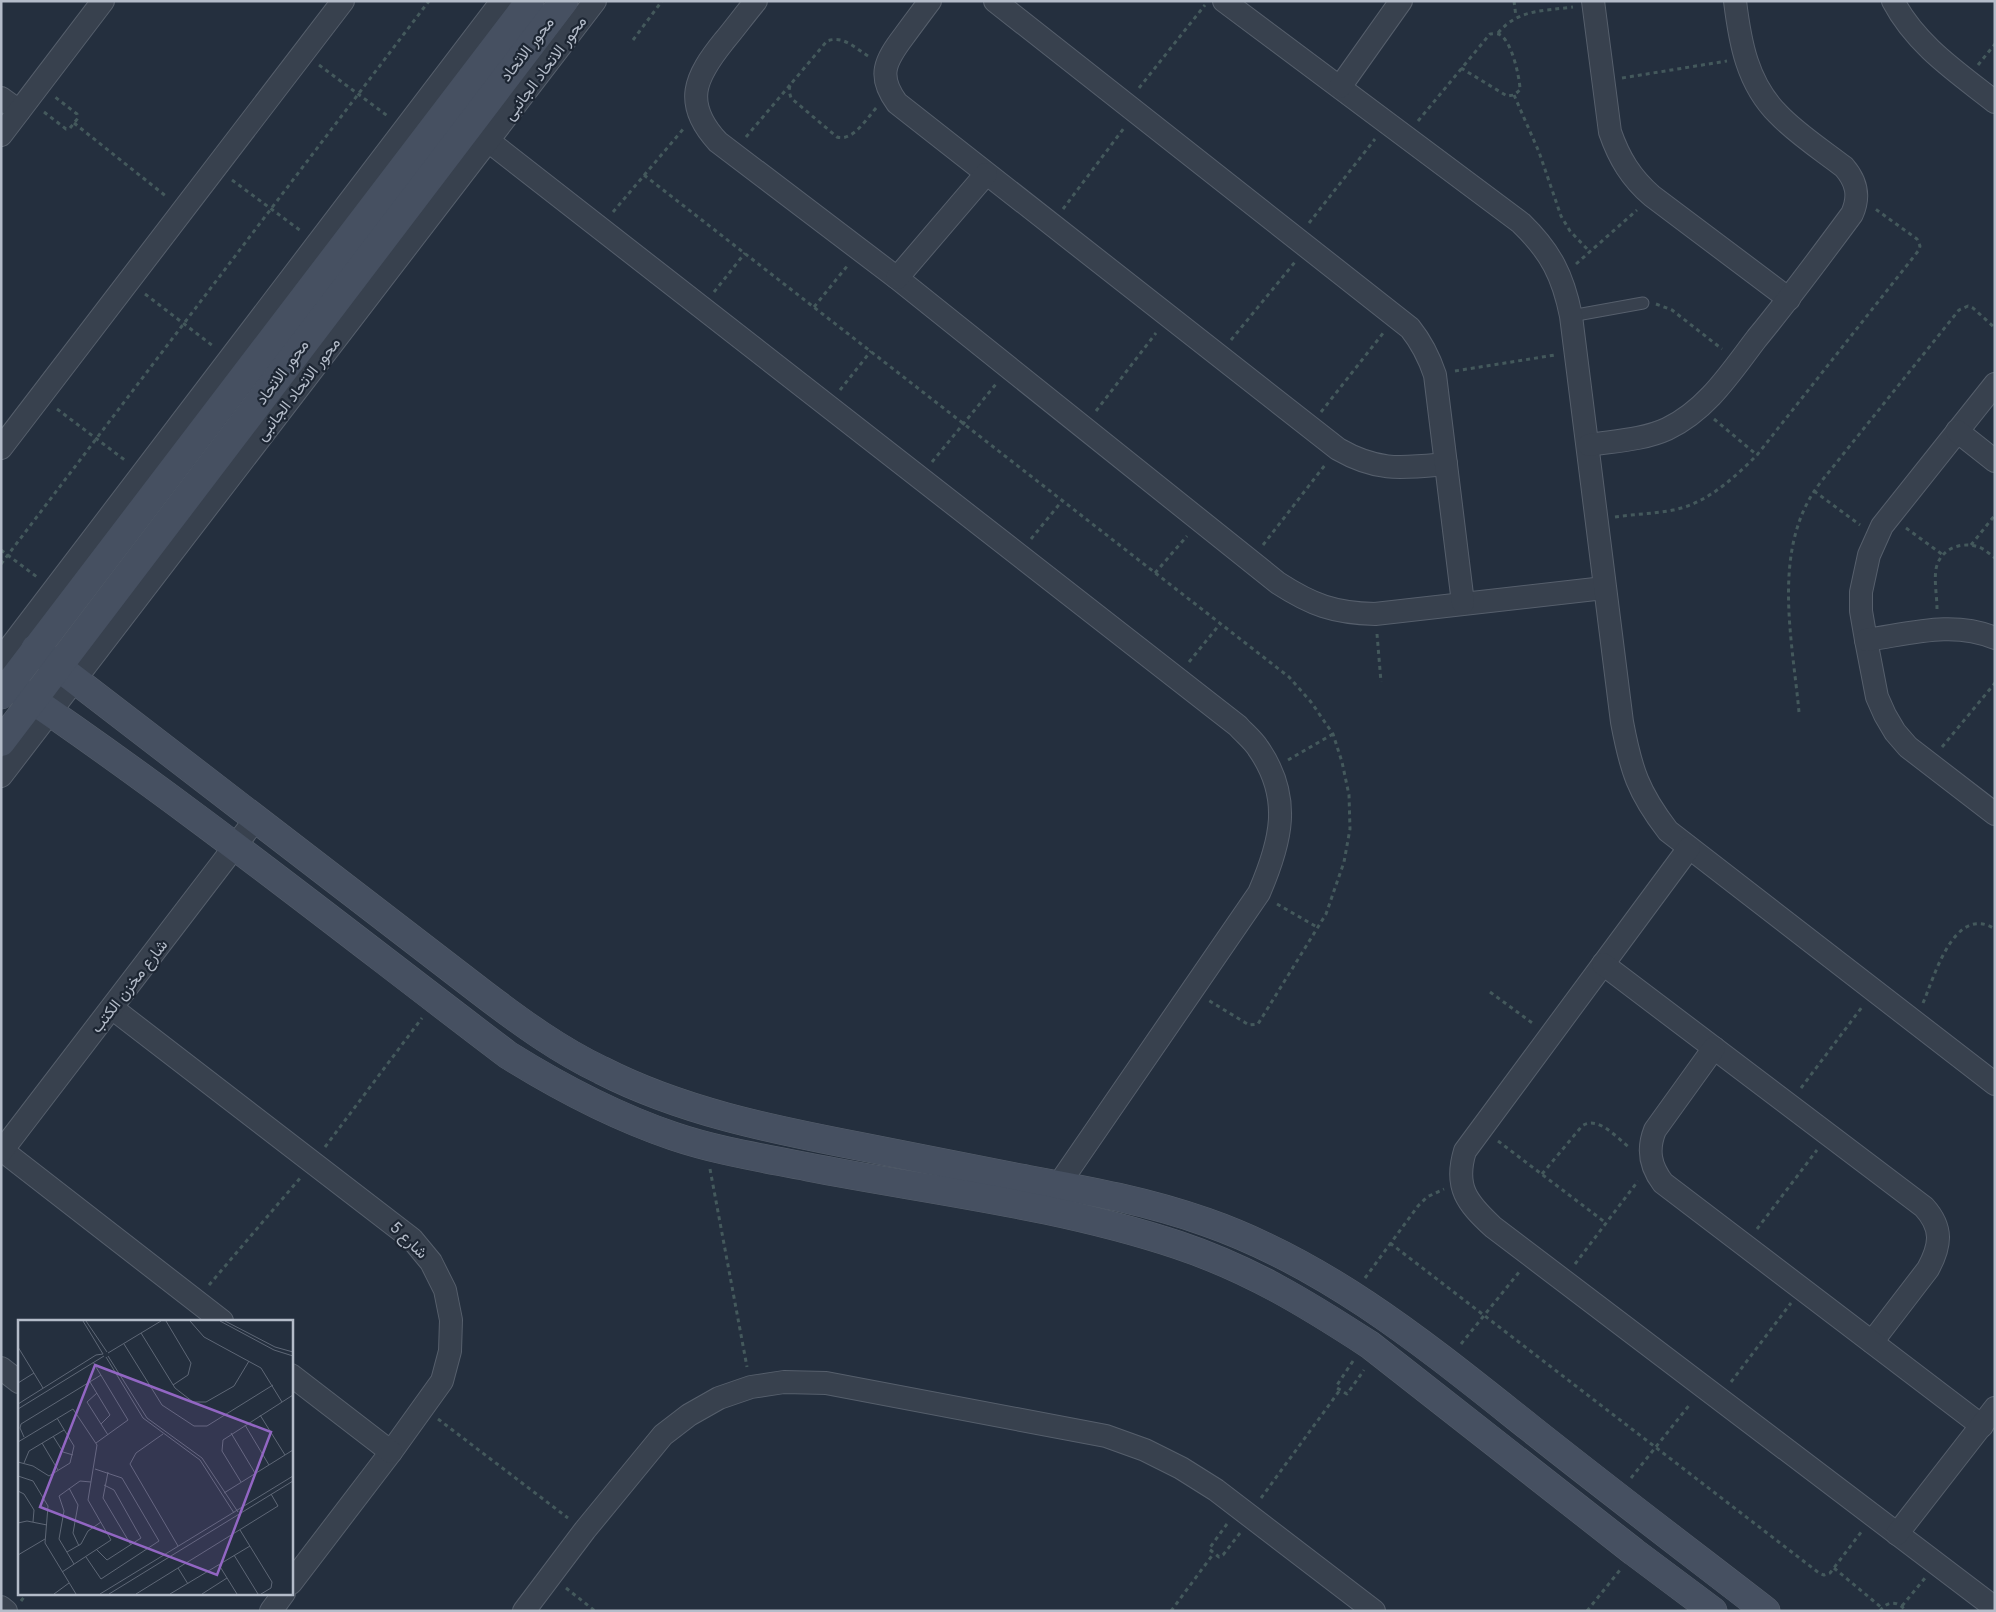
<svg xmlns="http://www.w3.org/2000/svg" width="1996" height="1612" font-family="Roboto,Vazirmatn,sans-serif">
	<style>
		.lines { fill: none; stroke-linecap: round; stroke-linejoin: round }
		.lane-casing { stroke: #565f6c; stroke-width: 13 }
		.street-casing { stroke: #565f6c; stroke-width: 24 }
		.secondary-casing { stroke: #565f6c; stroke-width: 29 }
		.path { stroke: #44595c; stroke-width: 3; stroke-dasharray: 4 4; stroke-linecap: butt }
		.lane { stroke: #38414e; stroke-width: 11 }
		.street { stroke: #38414e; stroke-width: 22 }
		.secondary { stroke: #465061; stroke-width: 28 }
		.labels { text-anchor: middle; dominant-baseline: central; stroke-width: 4.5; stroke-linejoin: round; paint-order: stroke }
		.street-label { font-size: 16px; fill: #b4bcc9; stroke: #1d2633 }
		.inset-road { fill: none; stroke: #5e6776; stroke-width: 1 }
		.view { fill: #9266c3; fill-opacity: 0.15; stroke: #9266c3; stroke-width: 2.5 }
		.inset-edge { fill: none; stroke: #b4bcc9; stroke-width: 2.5 }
	</style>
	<rect width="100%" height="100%" fill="#242f3e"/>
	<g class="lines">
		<g class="lane-casing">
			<polyline id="lane" points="1571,316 1643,303"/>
		</g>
		<g class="street-casing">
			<g id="street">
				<path d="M756,1C745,14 735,28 724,41C695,77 682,103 718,142L897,278L1278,583C1312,605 1334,613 1375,614L1604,588"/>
				<path d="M930,1C921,13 912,25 904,36C885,61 877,76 897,103L1338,449C1378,472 1402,468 1446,464"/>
				<path d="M995,1L1410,328C1422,343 1429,357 1435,375L1463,603"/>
				<path d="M1224,1L1521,223C1551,252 1563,276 1571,316L1622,722C1631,770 1638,792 1668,831L1995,1084"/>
				<path d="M1593,1L1610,132C1619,158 1631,178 1652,196L1789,299"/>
				<path d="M1893,1C1916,45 1957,72 1995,102"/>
				<polyline points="1340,87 1401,1"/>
				<polyline points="1,98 19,111"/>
				<path d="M468,125L1238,726C1244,733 1253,740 1258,748C1293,798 1281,842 1259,893L1059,1184"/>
				<polyline points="1,135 103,1"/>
				<polyline points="897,278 986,174"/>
				<polyline points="1995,384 1882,526 1869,555 1861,592 1861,611 1866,640 1877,697 1885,715 1895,732 1908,747 1995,814"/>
				<polyline points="1957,431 1995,461"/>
				<path d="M1589,445C1614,441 1643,440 1667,429C1707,410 1731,372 1757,338C1790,298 1821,256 1852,214C1860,196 1857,182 1844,167C1822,150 1797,134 1778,114C1747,83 1740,42 1735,1"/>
				<polyline points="1,448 343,1"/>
				<path d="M1866,640C1909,634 1953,620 1995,638"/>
				<polyline points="1,659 502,1"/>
				<polyline points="1,776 595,1"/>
				<path d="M1689,848L1465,1151C1454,1187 1467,1203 1493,1227L1995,1608"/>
				<path d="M1603,964L1924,1207C1943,1228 1941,1245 1928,1269L1872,1342"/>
				<polyline points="112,1008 412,1239 431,1262 445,1290 451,1320 450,1351 442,1381 391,1452 291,1583"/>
				<path d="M1714,1048L1655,1130C1647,1150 1650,1166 1663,1183L1982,1426"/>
				<polyline points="3,1151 222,1321"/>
				<polyline points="1,1152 255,820"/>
				<polyline points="1,1368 19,1382"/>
				<polyline points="291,1375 391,1452"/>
				<polyline points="1897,1534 1995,1408"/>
				<polyline points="1,1607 6,1611"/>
				<polyline points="271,1611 284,1593"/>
				<polyline points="524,1611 585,1530 663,1435 689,1415 719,1398 751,1387 784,1382 826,1383 1106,1436 1145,1450 1181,1468 1216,1490 1374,1611"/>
			</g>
		</g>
		<g class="secondary-casing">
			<g id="secondary">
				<path d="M35,649L485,995C522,1023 559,1050 601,1070C681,1111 770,1129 858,1146C910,1156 963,1167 1015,1177C1080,1189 1144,1200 1206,1222C1329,1265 1429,1348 1530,1428C1608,1490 1687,1550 1766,1611"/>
				<path d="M9,684C181,800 343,930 508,1055C561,1088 614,1116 673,1136C717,1151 763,1158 808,1167C932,1191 1058,1205 1178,1245C1250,1269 1307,1304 1370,1345L1634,1552L1713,1611"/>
				<polyline points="1,695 530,1"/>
				<polyline points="1,742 564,1"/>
			</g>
		</g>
		<g class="path">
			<polyline points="1514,1 1516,17"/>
			<path d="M1498,33C1518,9 1544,11 1573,7"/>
			<polyline points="633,40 662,1"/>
			<path d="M868,56C855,48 843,35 827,41L790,85L789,91L791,98L837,137C853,142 867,118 877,107"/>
			<polyline points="319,65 389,117"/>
			<polyline points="1978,65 1995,44"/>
			<polyline points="1622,78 1727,61"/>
			<polyline points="1139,88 1205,5"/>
			<polyline points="1514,95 1539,152 1561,216 1570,231 1590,252"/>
			<polyline points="44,112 66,129 70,128 78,118 77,114 55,97"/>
			<path d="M1418,121L1490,34C1492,34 1497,33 1498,34C1511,37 1520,78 1520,90L1514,95L1507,96L1461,68"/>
			<polyline points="74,123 167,197"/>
			<polyline points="746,137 790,85"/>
			<polyline points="644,175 1289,677 1311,702 1333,734 1342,762 1349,795 1350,829 1344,862 1326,914 1258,1024 1249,1025 1208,1000"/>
			<polyline points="232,180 301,231"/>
			<polyline points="1063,209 1124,128"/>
			<polyline points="613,212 685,127"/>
			<polyline points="1309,223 1375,139"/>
			<polyline points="1576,264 1637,210"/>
			<polyline points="714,292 745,253"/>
			<polyline points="145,294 213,346"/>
			<polyline points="1656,304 1672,310 1722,349"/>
			<polyline points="814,307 848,265"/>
			<polyline points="1231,340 1295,262"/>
			<polyline points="1455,371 1555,355"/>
			<polyline points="840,390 871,351"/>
			<polyline points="57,409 126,461"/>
			<polyline points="1096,411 1156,333"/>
			<polyline points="1321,412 1384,332"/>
			<polyline points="1714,419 1757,455"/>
			<polyline points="932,462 996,384"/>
			<polyline points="1814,491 1860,525"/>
			<path d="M1615,517C1634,514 1654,514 1673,510C1706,504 1734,478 1757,455L1919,250L1920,246L1917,239L1874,208"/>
			<polyline points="1906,528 1943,555"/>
			<polyline points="1031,539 1062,501"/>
			<polyline points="1263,545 1325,465"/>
			<polyline points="1971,545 1995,515"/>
			<polyline points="1,550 37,577"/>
			<polyline points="1,564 429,1"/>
			<polyline points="1155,573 1187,536"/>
			<path d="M1937,609C1937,596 1934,582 1936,569C1940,549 1960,541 1979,547C1984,549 1990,554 1995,558"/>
			<polyline points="1377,634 1381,682"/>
			<polyline points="1189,662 1220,624"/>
			<path d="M1799,712C1792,637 1771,547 1820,483L1959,310L1968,306L1973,308L1995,328"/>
			<polyline points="1942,747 1995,683"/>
			<polyline points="1288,760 1333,734"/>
			<polyline points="1277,904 1317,927"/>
			<polyline points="1490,992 1535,1025"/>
			<path d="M1923,1003C1934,978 1954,903 1995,929"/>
			<polyline points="1801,1088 1862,1007"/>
			<polyline points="1498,1141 1606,1223"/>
			<polyline points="325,1147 422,1018"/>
			<polyline points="710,1169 747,1367"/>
			<path d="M1542,1174L1582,1126C1598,1115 1617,1138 1630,1148"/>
			<polyline points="1757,1229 1817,1150"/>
			<polyline points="1390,1243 1819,1573 1824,1575 1830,1573 1862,1531"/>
			<polyline points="1575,1264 1638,1181"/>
			<polyline points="1365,1278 1418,1206 1427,1197 1444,1189"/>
			<polyline points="209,1285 301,1177"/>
			<polyline points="1461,1344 1520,1271"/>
			<polyline points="1353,1361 1337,1385 1337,1388 1347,1394 1364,1370"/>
			<polyline points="1731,1382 1791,1303"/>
			<polyline points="438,1419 568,1518"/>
			<polyline points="1631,1478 1691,1403"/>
			<polyline points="1261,1498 1340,1390"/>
			<polyline points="1227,1524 1209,1549 1219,1557 1223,1555 1240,1533"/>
			<polyline points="1834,1568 1882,1608"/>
			<polyline points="566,1588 595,1611"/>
			<polyline points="21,1601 27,1593"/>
			<polyline points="1902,1606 1925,1578"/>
			<polyline points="1171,1611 1214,1553"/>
			<polyline points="1587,1611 1620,1570"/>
			<path d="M1880,1611C1888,1600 1898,1601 1906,1611"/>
		</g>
		<use href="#lane" class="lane"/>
		<use href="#street" class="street"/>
		<use href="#secondary" class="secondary"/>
	</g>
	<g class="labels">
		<g class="street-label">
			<text transform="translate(527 49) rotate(-52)">محور الاتحاد</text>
			<text transform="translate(545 68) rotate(-53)">محور الاتحاد الجانبى</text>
			<text transform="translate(282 372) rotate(-53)">محور الاتحاد</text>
			<text transform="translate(298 389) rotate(-52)">محور الاتحاد الجانبى</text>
			<text transform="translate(129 986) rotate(-52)">شارع مخزن الكتب</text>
			<text transform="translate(409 1240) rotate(44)">شارع 5</text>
		</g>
	</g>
	<g transform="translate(18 1320)">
		<rect width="275" height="275" fill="#242f3e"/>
		<path class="inset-road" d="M65,1L85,34M68,1L89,32M148,1L173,43L170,55L155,65M172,1L186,17L243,48L264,82M202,1L256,30L275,36M207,1L257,27L275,32M123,13L157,68L175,82H188L216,66L231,41M106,24L144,85L176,106H189L255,65M0,27L25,68M90,33L143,1M90,36L129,98L184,138L220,192M88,37L125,98L182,140L216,193M75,42L110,100L78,123M72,62L92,95L83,104M0,63L16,53M79,73L69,82L90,115M0,84L78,35L85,34M0,89L86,36M242,95L267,135M227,105L251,145M213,113L237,153M145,114L118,133L112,144L160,226M35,116L45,132L55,135M6,117L2,108L3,104L83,55M0,122L55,89L79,125L70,180L93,220L44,252M24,123L40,150M0,142L15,146L31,156L52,143L56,126L39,98M6,143L11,131L46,110M90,152L85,178L113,225M0,156L15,161L30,186L27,223L58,274M223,162L204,131L205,120L275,75M51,168L60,185L55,213L61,226M0,171L6,174L16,190L15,202M206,173L275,130M0,203L9,201L29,205M222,210L254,262L253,268L243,274M79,230L89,240L123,218L96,170L86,165M49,232L63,224L70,211L83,202M0,235L27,219M216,235L240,274M68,237L83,259L141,221L104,158L77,149M56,244L41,219L46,191L41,176L62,161L73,162M201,245L219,274M160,248L170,264M36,274L51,263M82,274L275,156M91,274L275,161M118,274L260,186L253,174M152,274L232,226M184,274L209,258"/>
		<path class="view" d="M77,45L253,112L199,255L22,187Z"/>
		<rect width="275" height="275" class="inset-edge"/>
	</g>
	<rect width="1996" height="1612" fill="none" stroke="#b4bcc9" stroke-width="5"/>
</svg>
